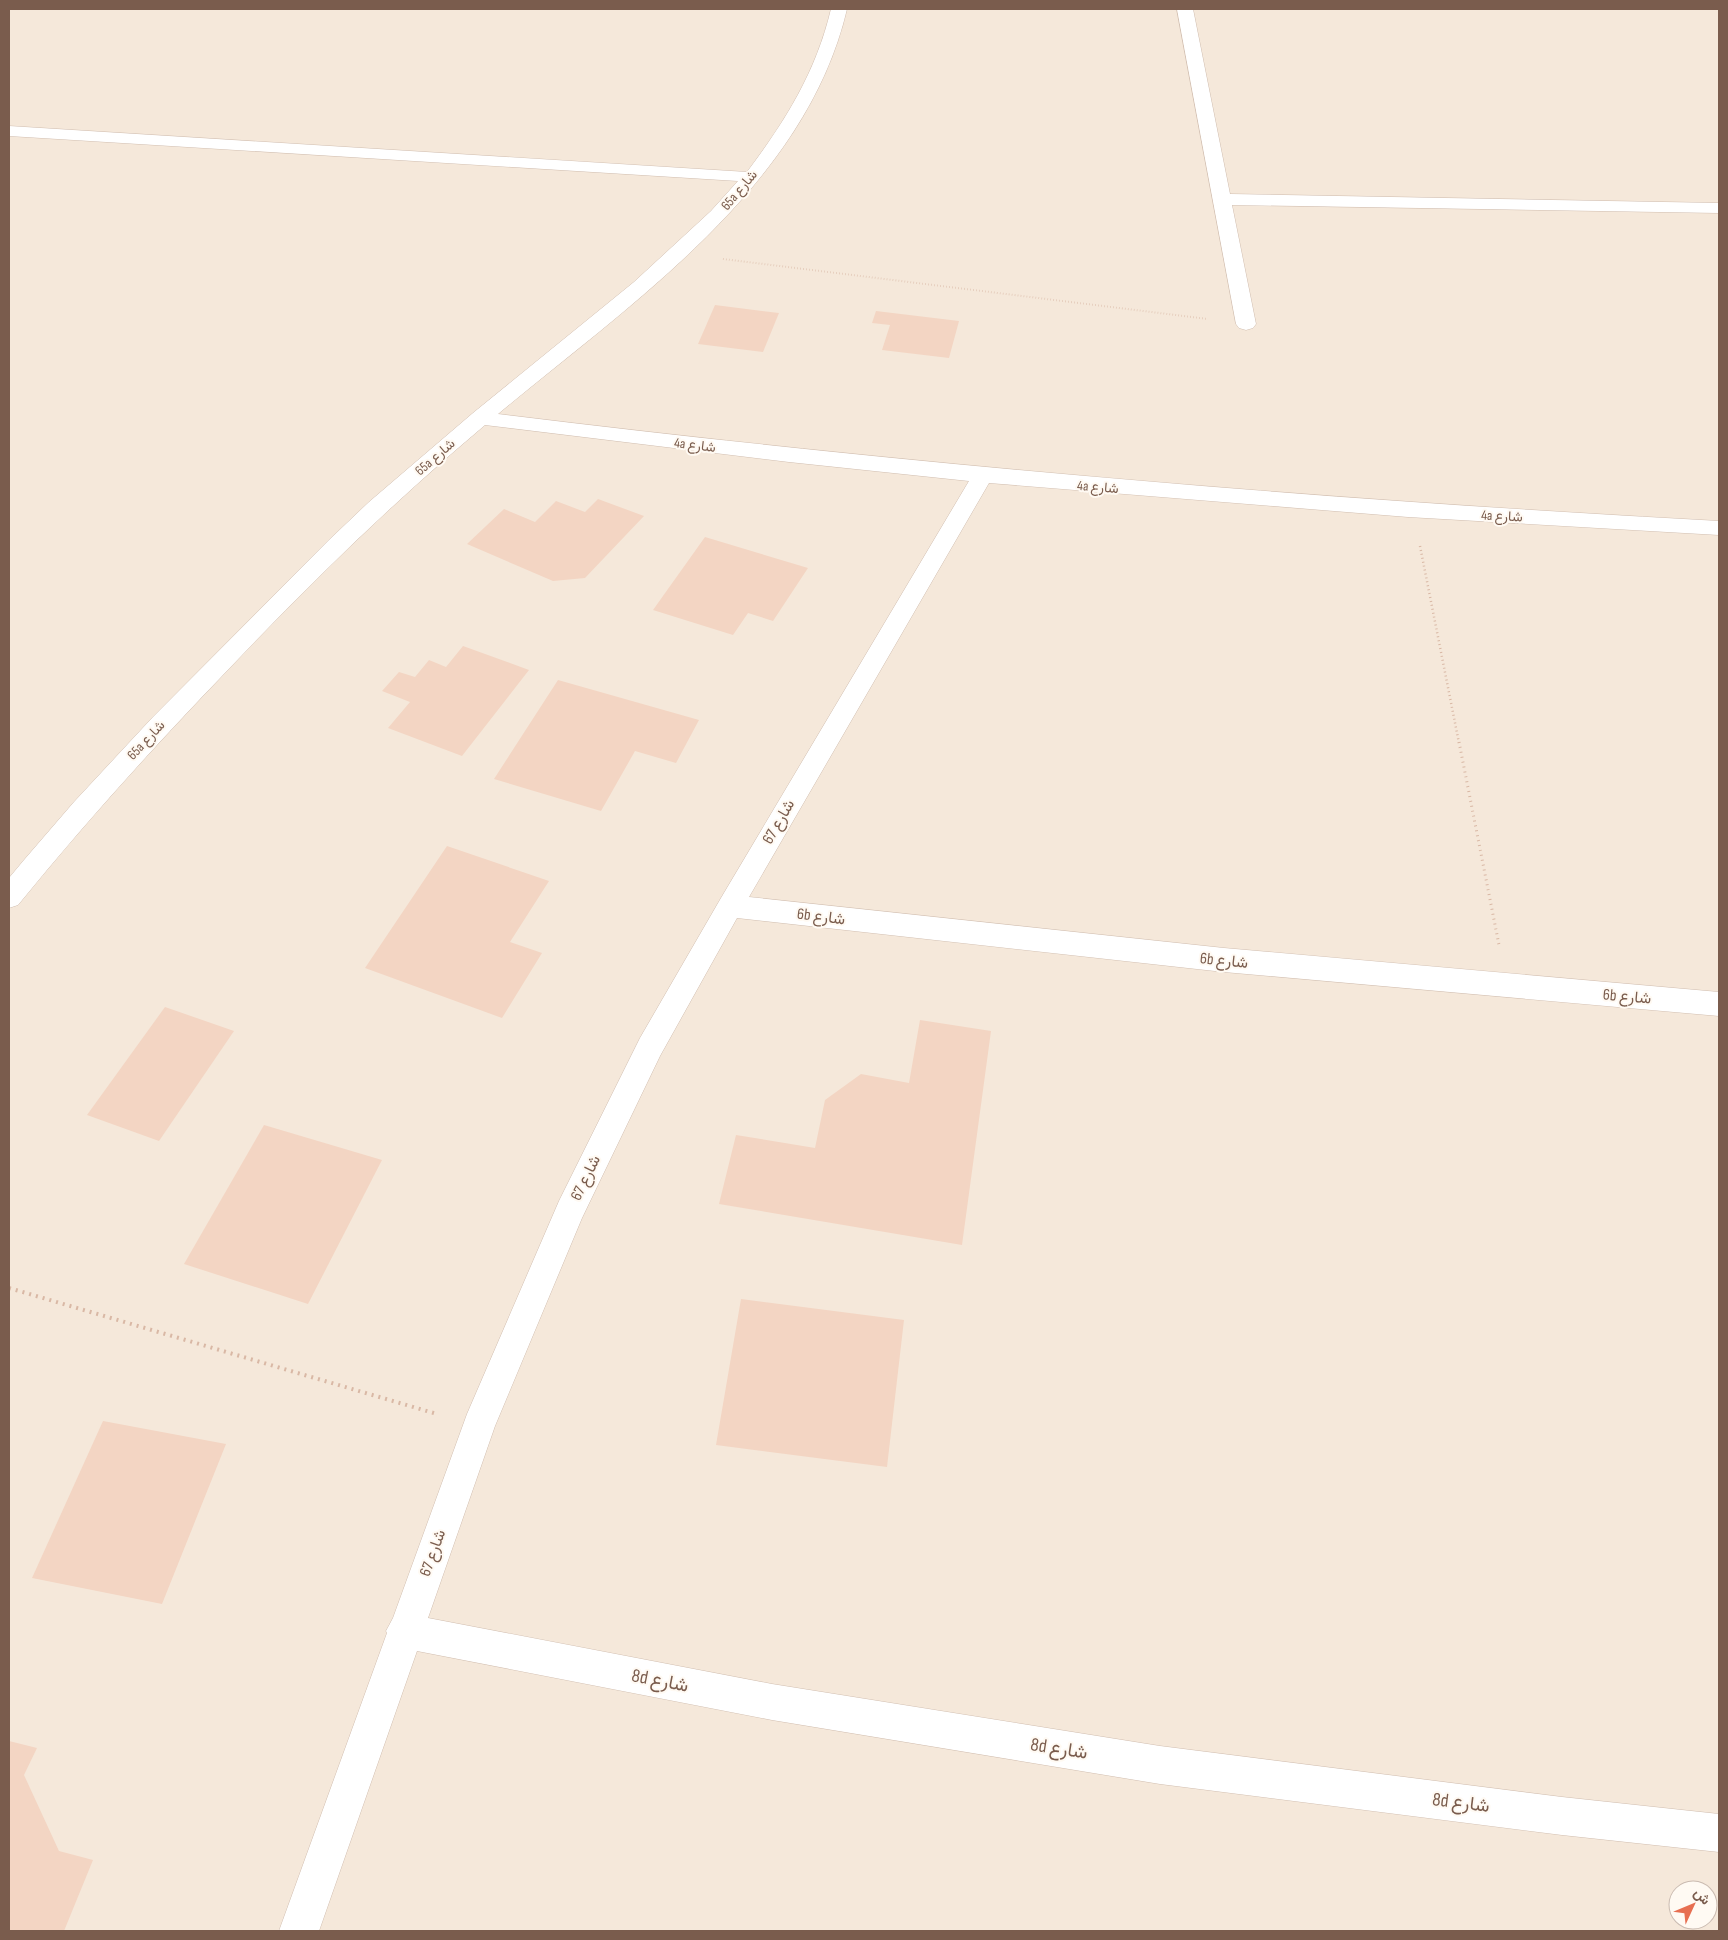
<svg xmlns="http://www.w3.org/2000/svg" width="1728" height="1940" font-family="'Sofia Sans Condensed',Vazirmatn,sans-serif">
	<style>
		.residential { fill: #f5e8da; fill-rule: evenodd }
		.building { fill: #f3d5c3 }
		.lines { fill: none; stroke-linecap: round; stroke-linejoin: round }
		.minor-casing { stroke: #d1beb0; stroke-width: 1 }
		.path-far3 { stroke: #d9b8a5; stroke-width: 2; stroke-dasharray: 0.5 2.5; stroke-linecap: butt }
		.path-far2 { stroke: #d9b8a5; stroke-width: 2.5; stroke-dasharray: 1 3; stroke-linecap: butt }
		.path-far1 { stroke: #d9b8a5; stroke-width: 3; stroke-dasharray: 1 4; stroke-linecap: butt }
		.path { stroke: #d9b8a5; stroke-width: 4; stroke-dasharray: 2 5; stroke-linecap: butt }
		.minor { fill: #fff; fill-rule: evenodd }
		.labels { text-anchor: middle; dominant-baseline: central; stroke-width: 4; stroke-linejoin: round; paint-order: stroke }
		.far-street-label { font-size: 14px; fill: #7a5c4d; stroke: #fffaf3 }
		.street-label { font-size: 16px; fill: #7a5c4d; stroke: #fffaf3 }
		.near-street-label { font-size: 19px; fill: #7a5c4d; stroke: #fffaf3 }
	</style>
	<rect width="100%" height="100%" fill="#fdf6ec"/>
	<path class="residential" d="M9,9H1719V1931H9ZM1678,1890H1708V1920H1678Z"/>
	<g class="building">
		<polygon points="715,305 779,313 763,352 698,344"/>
		<polygon points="876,311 959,321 949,358 882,350 890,325 872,323"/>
		<polygon points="598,499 644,516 585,578 553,581 467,544 504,509 535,522 556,501 585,512"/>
		<polygon points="705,537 808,568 773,621 748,613 733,635 653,610"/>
		<polygon points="463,646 529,670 462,756 388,728 410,702 382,691 399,672 415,677 429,660 446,667"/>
		<polygon points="558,680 699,720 676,763 635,751 601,811 494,779"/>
		<polygon points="447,846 549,881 510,942 542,953 502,1018 365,968"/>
		<polygon points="165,1007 234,1031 159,1141 87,1115"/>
		<polygon points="920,1020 991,1031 962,1245 719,1204 736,1135 815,1148 825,1100 861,1074 909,1083"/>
		<polygon points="264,1125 382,1160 308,1304 184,1264"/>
		<polygon points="741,1299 904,1320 887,1467 716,1445"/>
		<polygon points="103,1421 226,1444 162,1604 32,1578"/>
		<polygon points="9,1741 37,1748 24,1775 59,1851 93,1860 64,1931 9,1931"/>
	</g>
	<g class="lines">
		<g class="minor-casing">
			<g id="minor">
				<path d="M831,9H847C805,187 631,303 498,414C904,464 1311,499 1719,521V535L1408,517L989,483L749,897L1224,948L1719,992V1016L1224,972L737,918L660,1056L582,1218L495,1426L428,1618L772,1684L1160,1746L1562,1797L1719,1814V1852L1562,1835L1160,1784L772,1720L417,1651L319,1931H279L387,1633L386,1631L393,1618L467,1414L559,1201L640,1038L721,898L969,481L789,462L485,425C391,504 306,587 222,676C151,750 83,825 18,905L9,908V878L24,860L74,802L153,717L328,541L369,502L473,413L634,282L711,211L738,181L9,136V126L747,172C786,120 816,72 831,9Z"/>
				<polygon points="1177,9 1193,9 1230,194 1719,203 1719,213 1232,205 1256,324 1253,328 1246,330 1239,328 1236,324"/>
			</g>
		</g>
		<polyline class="path-far3" points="723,259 1208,319"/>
		<polyline class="path-far2" points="1420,546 1459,743"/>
		<polyline class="path-far1" points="1459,742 1499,945"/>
		<polyline class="path" points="9,1288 437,1414"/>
		<use href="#minor" class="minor"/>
	</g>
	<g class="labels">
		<g class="far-street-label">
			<text transform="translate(739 190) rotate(-50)">65a شارع</text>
			<text transform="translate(695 445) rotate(7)">4a شارع</text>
			<text transform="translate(435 457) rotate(-41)">65a شارع</text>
			<text transform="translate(1098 487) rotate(5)">4a شارع</text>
			<text transform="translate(1502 516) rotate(3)">4a شارع</text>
			<text transform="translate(146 740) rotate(-47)">65a شارع</text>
		</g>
		<g class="street-label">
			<text transform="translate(779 822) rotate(-60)">شارع 67</text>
			<text transform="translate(821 917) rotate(7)">6b شارع</text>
			<text transform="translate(1224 961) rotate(6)">6b شارع</text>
			<text transform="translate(1627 997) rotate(5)">6b شارع</text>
			<text transform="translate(586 1178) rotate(-64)">شارع 67</text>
			<text transform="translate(433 1553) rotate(-70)">شارع 67</text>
		</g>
		<g class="near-street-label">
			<text transform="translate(660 1681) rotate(11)">8d شارع</text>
			<text transform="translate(1059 1749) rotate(9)">8d شارع</text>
			<text transform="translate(1461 1803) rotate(7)">8d شارع</text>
		</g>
	</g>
	<rect width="1728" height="1940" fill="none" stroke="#7a5c4d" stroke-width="20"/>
	<g transform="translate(1693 1905) rotate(46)"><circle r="24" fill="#fffaf3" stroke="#cabbb1"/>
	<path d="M0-4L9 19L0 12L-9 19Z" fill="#e76f51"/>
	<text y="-8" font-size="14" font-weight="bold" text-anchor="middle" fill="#7a5c4d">ش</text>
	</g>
</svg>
